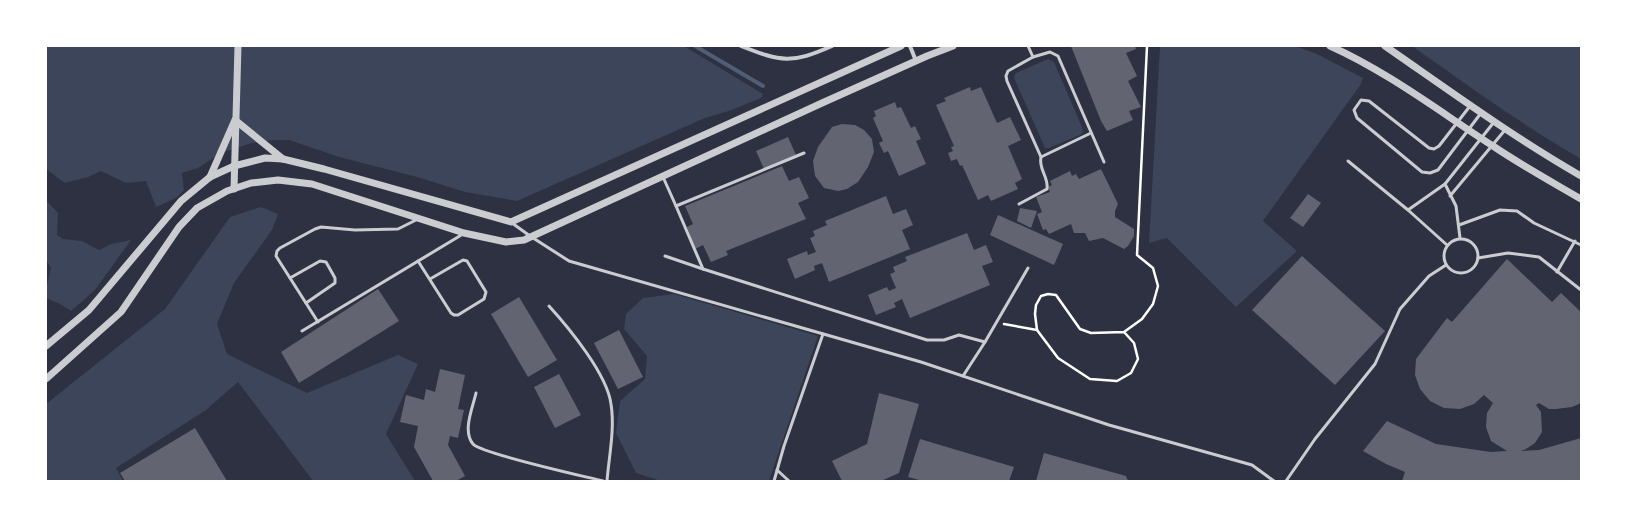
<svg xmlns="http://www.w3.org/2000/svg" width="1627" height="527" font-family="Merriweather,serif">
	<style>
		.green { fill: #3c4559 }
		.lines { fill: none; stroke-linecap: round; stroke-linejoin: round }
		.stream { stroke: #4f5d75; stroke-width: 4 }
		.building { fill: #626471 }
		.path { stroke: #fff; stroke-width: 2.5 }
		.service { stroke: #caccd0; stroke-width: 3 }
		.minor { stroke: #caccd0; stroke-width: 4 }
		.tertiary { stroke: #caccd0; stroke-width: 7 }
	</style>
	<rect width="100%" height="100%" fill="#2d3142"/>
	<g class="green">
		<polygon points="46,46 684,46 763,94 761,98 729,111 705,118 517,201 465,192 417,177 339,157 289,140 275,140 252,143 221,153 198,168 182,173 184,190 176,198 156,207 146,181 126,183 101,171 88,177 65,183 46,169"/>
		<polygon points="1160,46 1295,46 1317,54 1363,78 1361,84 1263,221 1297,251 1236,307 1167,238 1149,243"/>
		<path d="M1412,46H1581V159C1522,125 1467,85 1412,46Z"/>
		<polygon points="1048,59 1054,62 1082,127 1083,132 1080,135 1049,148 1045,148 1014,78 1015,74 1018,72"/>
		<polygon points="46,200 58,213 57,235 63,239 82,241 99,250 111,244 131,240 95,290 71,311 62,305 46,298 46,289 51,268 46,260"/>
		<polygon points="261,207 278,214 272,230 234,283 217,324 227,354 307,393 398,355 418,364 386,434 415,481 313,481 238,382 206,410 116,468 123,481 46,481 46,404 165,309 230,217"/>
		<polygon points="674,294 818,336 769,481 661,481 636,473 616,433 620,401 645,379 647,356 624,329 626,314 643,298"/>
	</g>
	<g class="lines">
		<polyline class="stream" points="695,46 763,86"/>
	</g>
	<g class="building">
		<polygon points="1071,46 1135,46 1136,49 1126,53 1137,76 1128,81 1141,107 1129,111 1133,120 1107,131 1101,121"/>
		<polygon points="970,87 971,91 981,87 997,123 1010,117 1021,140 1008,146 1022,179 1015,183 1018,189 991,201 988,195 978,200 962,165 960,166 957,159 951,161 948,153 953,151 951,147 954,146 936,105 946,101 944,98"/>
		<polygon points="895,102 897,108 901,107 911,128 915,126 921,139 916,141 926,164 899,176 888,151 884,153 879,143 883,141 873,118 876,116 874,111"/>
		<polygon points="842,124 855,125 864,130 872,139 874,152 868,167 858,182 847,189 838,191 824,188 815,176 813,161 818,147 832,127"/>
		<polygon points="788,137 796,155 764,169 756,151"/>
		<polygon points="782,166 789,181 799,177 809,198 798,203 806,219 726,251 728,255 711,262 703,245 695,249 687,227 693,224 685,206"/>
		<polygon points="1101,169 1118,204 1115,211 1115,217 1134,229 1134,236 1128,246 1124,249 1103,238 1089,241 1085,233 1074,233 1071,224 1049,234 1046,229 1043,230 1037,214 1042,212 1036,197 1050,192 1048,187 1052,185 1050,181 1070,171 1072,176 1076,174 1079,179"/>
		<polygon points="1308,194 1321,203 1303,227 1290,218"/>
		<polygon points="886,196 893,214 906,209 913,225 902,230 910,249 829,282 822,263 814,266 815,270 795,279 787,259 807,251 808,255 816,252 810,238 815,236 813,231 827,225 825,221"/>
		<polygon points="1020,208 1037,211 1031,228 1017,221"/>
		<polygon points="998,215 1063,244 1054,265 990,235"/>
		<polygon points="967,233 974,250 986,245 993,262 982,266 990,285 910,318 902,299 894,303 896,307 876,315 868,295 887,287 889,291 896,288 890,274 895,272 893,267 907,261 905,257"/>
		<polygon points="1302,256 1385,331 1335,385 1252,310"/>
		<polygon points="1507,259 1552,302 1561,293 1581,312 1581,403 1572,407 1556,409 1549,409 1539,403 1536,405 1541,412 1542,432 1535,443 1526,449 1521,451 1539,450 1581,438 1581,481 1402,481 1405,472 1386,464 1363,451 1387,421 1436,444 1491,452 1507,451 1491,441 1486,427 1487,413 1493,403 1484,395 1474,404 1460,409 1444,408 1430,401 1420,389 1415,375 1416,359 1447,318 1452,322"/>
		<polygon points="378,289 399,321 299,383 281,352"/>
		<polygon points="519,297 557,360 528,377 491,314"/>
		<polygon points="619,330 643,377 618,389 594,343"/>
		<polygon points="440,369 465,375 458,409 464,410 458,438 450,436 448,445 465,476 456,481 433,481 414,447 418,426 400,422 406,395 424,400 426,389 435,392"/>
		<polygon points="559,374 581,415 555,428 534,387"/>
		<polygon points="879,393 919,404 899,473 881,481 842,481 832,461 867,444"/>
		<polygon points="195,428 227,481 125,481 120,473"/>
		<polygon points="920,439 1014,467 1009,481 923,481 908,477"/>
		<polygon points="1044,453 1126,476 1128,481 1036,481"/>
	</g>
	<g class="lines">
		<g class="path">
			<polyline points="1004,324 1037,330"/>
			<polyline points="1124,332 1134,343 1138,359 1131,373 1117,381 1090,379 1058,358 1037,330 1035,314 1036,305 1041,296 1048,294 1056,295 1080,329 1091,333 1124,332 1142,319 1153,304 1158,286 1153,268 1137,255 1147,46"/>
		</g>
		<g class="service">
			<polyline points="1028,46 1033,57 1050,52 1058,56 1104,162"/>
			<polyline points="1033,57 1008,71 1006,76 1007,81 1041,157"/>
			<polyline points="1470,106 1439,146 1434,149 1429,148 1369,101 1361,100 1354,110 1357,118 1422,172 1430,173 1438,170 1481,113"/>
			<polyline points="1348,161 1408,210 1447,245"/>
			<polyline points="663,177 676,206"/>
			<polyline points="1450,196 1505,130"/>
			<path d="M1019,204L1047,189C1049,177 1038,169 1041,157L1091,133"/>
			<polyline points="1408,210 1445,184"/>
			<polyline points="512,223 530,236 569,261 921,362 1109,425 1252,465 1274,481"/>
			<polyline points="1459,225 1500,210 1517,211 1534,223 1581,245"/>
			<polyline points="1460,238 1456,206 1445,184 1494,122"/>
			<circle cx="1461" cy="256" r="17"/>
			<polyline points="665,256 703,269 927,340 944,340 959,335 985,342"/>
			<polyline points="1478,258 1508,253 1539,257 1581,290"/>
			<polyline points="418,261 451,313 454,315 458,315 484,299 486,292 467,261 463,260 430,279"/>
			<polyline points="703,269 676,206 804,153"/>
			<polyline points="1557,272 1575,241"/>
			<polyline points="290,278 320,261 326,262 335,278 335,283 306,303"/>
			<path d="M549,306C569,328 607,374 611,404C615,429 609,456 607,481"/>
			<polyline points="318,322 276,256 277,251 280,248 315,229 321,227 355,230 398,229 418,219"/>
			<polyline points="302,331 463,234"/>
			<polyline points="963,376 985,342 1028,268"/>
			<path d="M476,393C473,407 462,431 473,444C482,454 583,476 603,481"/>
			<polyline points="777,470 789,481"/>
			<polyline points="774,481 784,446 823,334"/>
			<polyline points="1286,481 1315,439 1375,364 1400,309 1429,276 1446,265"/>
		</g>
		<g class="minor">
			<path d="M741,46C782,62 791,64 832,46"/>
			<polyline points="910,46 916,61"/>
		</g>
		<g class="tertiary">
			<path d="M1330,46C1388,72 1440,112 1493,146C1521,165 1552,182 1581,199"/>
			<path d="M1385,46C1450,91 1513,137 1581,176"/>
			<polyline points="210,177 235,120 283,159"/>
			<polyline points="234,189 238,46"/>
			<polyline points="46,346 89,310 181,201 210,177 234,166 265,158 283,159 324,169 511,222 901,46"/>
			<polyline points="46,379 121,312 179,227 197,208 227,191 251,183 278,180 312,184 464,233 506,242 524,240 822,103 927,56 953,46"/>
		</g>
	</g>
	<rect width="1627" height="527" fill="none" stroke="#ffffff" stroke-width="94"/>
</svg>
